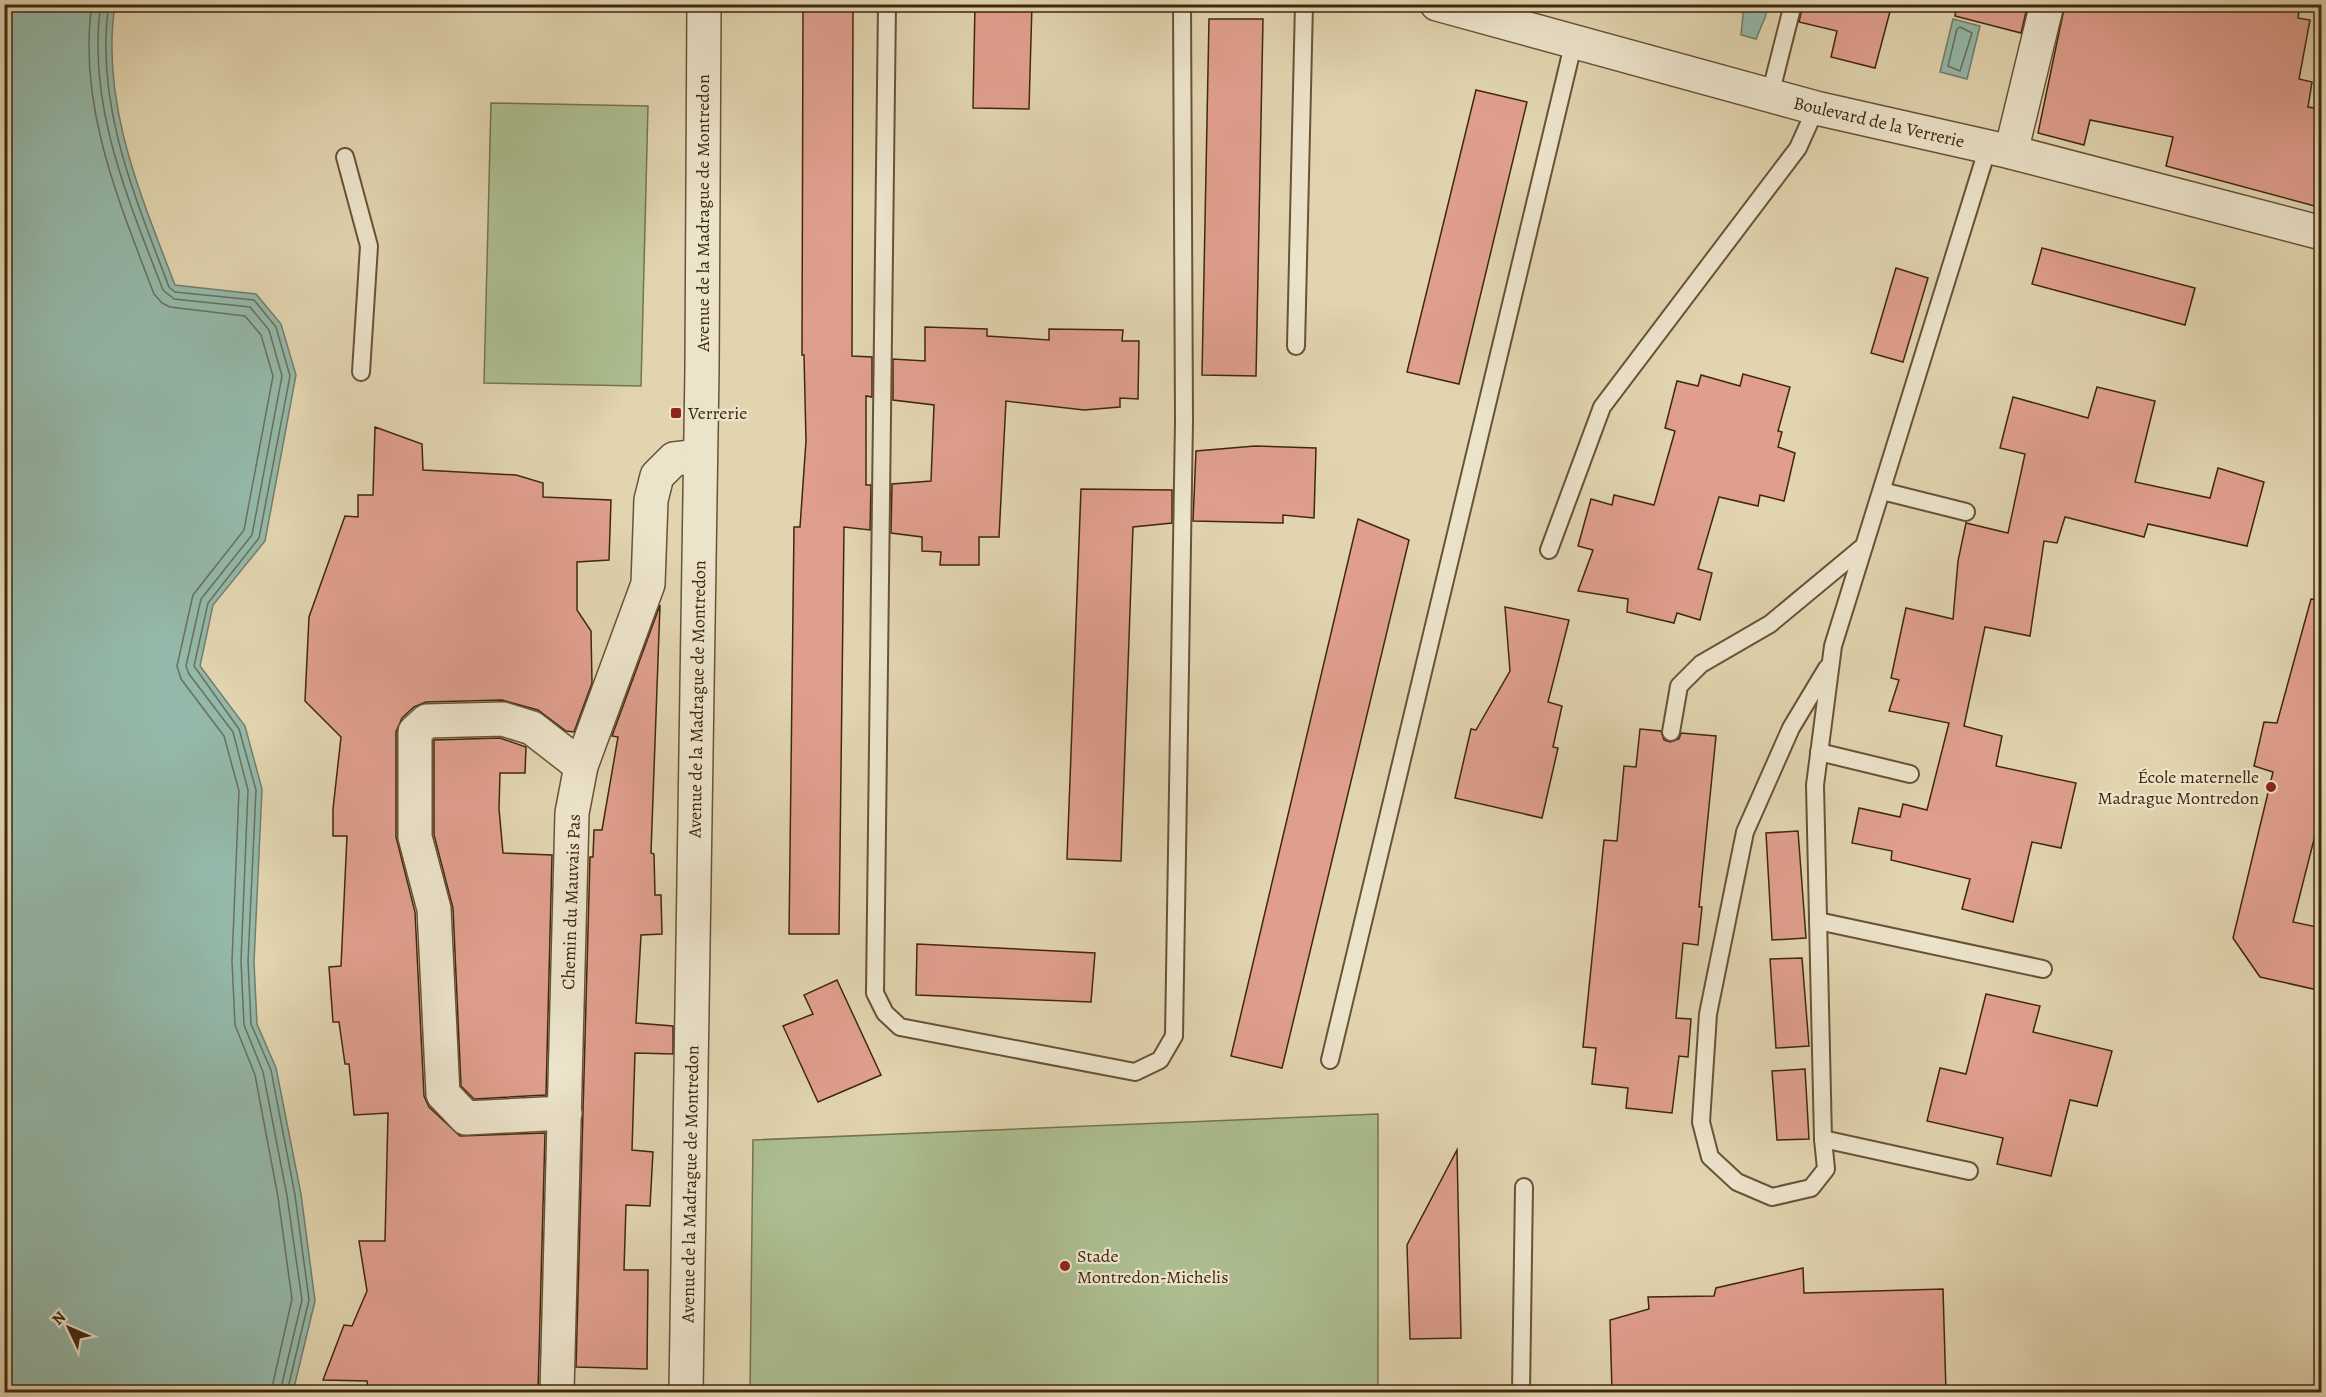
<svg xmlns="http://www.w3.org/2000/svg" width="2326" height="1397" font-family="Alegreya,serif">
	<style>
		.green { fill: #acbe90; stroke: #76734e; stroke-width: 1.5 }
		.water { fill: #94b8a9; stroke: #727e6b; stroke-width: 1.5 }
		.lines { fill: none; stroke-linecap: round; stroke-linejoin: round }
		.shore { stroke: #6a705b; stroke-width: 1.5 }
		.building { fill: #e09f8e; stroke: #3f280d; stroke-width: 1.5 }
		.service-casing { stroke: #685336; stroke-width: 20 }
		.minor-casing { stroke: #685336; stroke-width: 36 }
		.tertiary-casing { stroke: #685336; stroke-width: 36 }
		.service { stroke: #ece3cb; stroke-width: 16 }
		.minor { stroke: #ece3cb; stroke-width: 33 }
		.tertiary { stroke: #ece3cb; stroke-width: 33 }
		.poi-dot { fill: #8f2418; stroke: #ece3cb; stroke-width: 2 }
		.labels { text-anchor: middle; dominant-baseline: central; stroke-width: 4.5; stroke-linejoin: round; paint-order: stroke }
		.street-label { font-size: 18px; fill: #3f280d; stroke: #ece3cb }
		.poi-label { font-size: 18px; fill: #3f280d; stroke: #ece3cb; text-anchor: start }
	</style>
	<rect width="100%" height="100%" fill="#e1d4af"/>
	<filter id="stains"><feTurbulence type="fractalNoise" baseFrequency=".00333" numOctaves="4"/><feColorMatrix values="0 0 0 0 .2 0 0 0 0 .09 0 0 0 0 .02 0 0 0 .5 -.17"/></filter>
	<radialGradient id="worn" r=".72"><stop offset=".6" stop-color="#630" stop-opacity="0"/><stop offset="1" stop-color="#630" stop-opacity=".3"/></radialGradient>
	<g class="green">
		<polygon points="491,103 648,106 641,386 484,383"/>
		<polygon points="1378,1114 1378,1392 750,1392 753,1140"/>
	</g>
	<g class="water">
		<path d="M5,4L115,5C100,102 141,196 175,285L256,294L281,324L296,375L265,541L213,605L200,666L245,726L262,789L254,962L257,1024L276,1068L301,1194L315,1301L293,1392H5Z"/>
		<polygon points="1744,5 1766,5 1766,15 1756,39 1741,35"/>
		<polygon points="1953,19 1980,26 1967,79 1940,72"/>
	</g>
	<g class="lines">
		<g class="shore">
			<path d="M92,4C77,104 119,202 154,294L162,303L170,307L245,316L261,335L273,376L244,530L193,595L177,666L181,679L224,736L239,791L232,961L235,1025L255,1075L278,1197L292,1299L271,1392"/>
			<path d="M101,4C86,103 128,199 163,290L174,299L250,307L269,330L282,376L252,535L201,599L186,666L189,674L233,732L248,790L241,961L244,1025L263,1072L287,1196L302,1300L280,1392"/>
			<path d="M109,4C94,103 135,197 169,287L175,292L254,300L276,327L290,376L259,538L208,603L194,666L239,729L256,790L248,961L251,1024L271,1070L295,1195L309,1300L287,1392"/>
			<polygon points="1960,27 1972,33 1960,71 1948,66 1957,29"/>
		</g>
	</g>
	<g class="building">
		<polygon points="803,4 853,4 852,356 872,357 872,397 866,396 866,485 871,485 870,530 844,527 839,934 789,934 794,527 800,527 806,441 804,355 802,355"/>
		<polygon points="975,4 1032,4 1029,109 973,108"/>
		<polygon points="1803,4 1892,4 1875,68 1831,57 1837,31 1799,22"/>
		<polygon points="1957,4 2028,4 2021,33 1955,16"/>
		<polygon points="2065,4 2300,4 2298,18 2310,20 2299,79 2312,82 2308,107 2322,109 2322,208 2166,166 2173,137 2090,120 2084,145 2038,133"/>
		<polygon points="1209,19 1263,19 1256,376 1202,375"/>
		<polygon points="1476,90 1527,102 1459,384 1407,372"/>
		<polygon points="2042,248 2195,288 2185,325 2032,284"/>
		<polygon points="1896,268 1928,278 1903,362 1871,353"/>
		<polygon points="925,327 987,329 987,336 1049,340 1049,329 1123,330 1122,341 1139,341 1138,399 1120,398 1120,407 1084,410 1006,401 999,537 979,537 979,565 940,565 941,552 922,551 922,537 891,533 892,484 931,481 934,405 893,400 893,359 925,361"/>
		<polygon points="1743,374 1790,387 1778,431 1782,432 1778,447 1795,453 1784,501 1760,495 1758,506 1719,497 1698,569 1712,573 1700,620 1677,613 1674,623 1627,612 1628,599 1578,591 1593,550 1578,546 1591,499 1612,505 1614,495 1654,505 1675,431 1665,428 1677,381 1698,386 1701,375 1740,386"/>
		<polygon points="2097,387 2155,401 2135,482 2210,498 2218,468 2264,482 2247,546 2148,524 2144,537 2065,517 2057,543 2044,541 2030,636 1985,627 1964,726 2002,736 1996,766 2076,783 2061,848 2032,842 2013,922 1962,909 1970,879 1891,860 1892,851 1852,843 1859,808 1900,817 1903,804 1927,810 1949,723 1889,711 1899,680 1891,678 1906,608 1953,619 1958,561 1966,523 2008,533 2025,454 2000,448 2013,397 2088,418"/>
		<polygon points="375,427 422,444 423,470 516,475 543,483 543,497 611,500 609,560 577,562 577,610 591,631 592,683 574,732 566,731 538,710 502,700 426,702 414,707 402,718 396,732 396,837 415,912 424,1096 429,1107 460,1136 545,1133 538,1391 368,1388 367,1381 323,1380 344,1325 352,1326 367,1291 359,1241 385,1241 388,1113 354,1115 349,1064 345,1064 339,1022 333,1022 329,967 341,966 347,836 333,836 333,809 341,737 305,701 309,617 345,516 358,517 358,495 373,495"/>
		<polygon points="1255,446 1316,448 1314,518 1283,515 1283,523 1193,521 1196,451"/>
		<polygon points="1081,489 1172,490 1172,523 1133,527 1121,861 1067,859"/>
		<polygon points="1358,519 1409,540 1282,1068 1231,1056"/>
		<polygon points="2311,599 2322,600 2322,808 2293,922 2322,928 2322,991 2260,977 2233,938 2273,772 2254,766 2264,722 2277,723"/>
		<polygon points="660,605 651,853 654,854 655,895 661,895 662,934 641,935 636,1023 673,1026 673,1054 635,1053 632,1150 653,1152 650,1206 626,1205 624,1270 648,1270 647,1369 576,1367 590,857 593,857 594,830 602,830 618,737 612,736"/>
		<polygon points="1505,607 1569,620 1548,702 1562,706 1553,747 1558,748 1542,818 1455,798 1471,729 1476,730 1510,671"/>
		<polygon points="1640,729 1661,731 1664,740 1670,742 1679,739 1681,733 1716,736 1699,907 1702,907 1698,945 1683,943 1676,1018 1691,1019 1688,1057 1679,1056 1672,1113 1626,1108 1628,1088 1592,1084 1596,1048 1583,1047 1604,840 1617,841 1624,766 1636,767"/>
		<polygon points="500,738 526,747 525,773 500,773 499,809 503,853 552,855 546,1095 474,1099 461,1086 453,908 434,835 434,740"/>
		<polygon points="1798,831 1806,938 1772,940 1766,833"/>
		<polygon points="917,944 1095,953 1091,1002 916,995"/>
		<polygon points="1802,958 1809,1046 1776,1048 1770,959"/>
		<polygon points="837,980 881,1075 818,1102 783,1026 813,1014 804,995"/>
		<polygon points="1986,994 2040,1006 2033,1032 2112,1051 2097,1106 2070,1100 2051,1176 1997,1164 2003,1138 1927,1121 1940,1068 1966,1074"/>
		<polygon points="1805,1069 1809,1139 1777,1140 1772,1071"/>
		<polygon points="1457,1150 1461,1338 1410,1339 1407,1245"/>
		<polygon points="1803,1268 1804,1293 1943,1289 1946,1392 1612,1392 1610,1320 1649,1309 1648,1297 1714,1296 1716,1288"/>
	</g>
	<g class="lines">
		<g class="service-casing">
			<g id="service">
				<polyline points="887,4 875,993 885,1013 900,1027 1135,1072 1160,1060 1174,1036 1184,421 1182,4"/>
				<polyline points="1770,95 1793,4"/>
				<polyline points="345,157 369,246 361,372"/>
				<polyline points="1296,346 1304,4"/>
				<polyline points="1882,491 1966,512"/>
				<polyline points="1549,550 1602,407 1798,148 1816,108"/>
				<polyline points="1671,732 1679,686 1701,664 1770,624 1864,546"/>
				<polyline points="1819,752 1910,774"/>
				<polyline points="1818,921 2043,969"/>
				<polyline points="1330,1060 1574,41"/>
				<polyline points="1823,1139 1826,1169 1811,1188 1772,1197 1737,1182 1710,1157 1701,1122 1708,1014 1745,832 1791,728 1827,668"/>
				<polyline points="1969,1171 1823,1139 1815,785 1833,646 1988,147"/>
				<polyline points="1521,1392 1524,1187"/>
			</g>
		</g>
		<g class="minor-casing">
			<g id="minor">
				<polyline points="1437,4 1816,108 2011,152 2322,233"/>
				<polyline points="2011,152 2047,4"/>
				<polyline points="565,1113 466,1118 443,1094 434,909 415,837 415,732 427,721 503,719 532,728 581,766"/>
				<polyline points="557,1392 572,813 581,766 648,584 651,500 657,476 674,459 700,456"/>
			</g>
		</g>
		<g class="tertiary-casing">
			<polyline id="tertiary" points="686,1392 702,369 704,4"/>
		</g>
		<use href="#service" class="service"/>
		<use href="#minor" class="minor"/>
		<use href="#tertiary" class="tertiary"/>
	</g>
	<g class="poi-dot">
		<rect x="670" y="407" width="12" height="12" rx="3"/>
		<circle cx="2271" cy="787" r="6"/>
		<circle cx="1065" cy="1266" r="6"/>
	</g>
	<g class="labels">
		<g class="street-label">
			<text transform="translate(1879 122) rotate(13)">Boulevard de la Verrerie</text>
			<text transform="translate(703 213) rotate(-90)">Avenue de la Madrague de Montredon</text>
			<text transform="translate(697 699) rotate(-89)">Avenue de la Madrague de Montredon</text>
			<text transform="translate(571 902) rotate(-88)">Chemin du Mauvais Pas</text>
			<text transform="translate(690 1184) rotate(-89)">Avenue de la Madrague de Montredon</text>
		</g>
		<g class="poi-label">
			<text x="688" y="413">Verrerie</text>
			<text x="2259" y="777" text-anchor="end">École maternelle<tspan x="2259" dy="21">Madrague Montredon</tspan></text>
			<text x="1077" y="1256">Stade<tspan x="1077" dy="21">Montredon-Michelis</tspan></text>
		</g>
	</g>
	<rect width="2326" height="1397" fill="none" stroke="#e1d4af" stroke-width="24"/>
	<rect x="6" y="6" width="2314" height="1385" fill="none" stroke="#3f280d" stroke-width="3"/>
	<rect x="12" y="12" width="2302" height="1373" fill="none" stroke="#3f280d" stroke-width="1.5"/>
	<g transform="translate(69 1328) rotate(314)" stroke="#ece3cb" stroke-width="4.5" paint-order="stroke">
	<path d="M0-4.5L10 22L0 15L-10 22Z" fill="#3f280d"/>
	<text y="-9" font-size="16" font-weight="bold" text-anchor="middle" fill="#3f280d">N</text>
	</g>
	<rect width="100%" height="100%" filter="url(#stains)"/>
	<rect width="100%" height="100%" fill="url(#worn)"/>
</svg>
